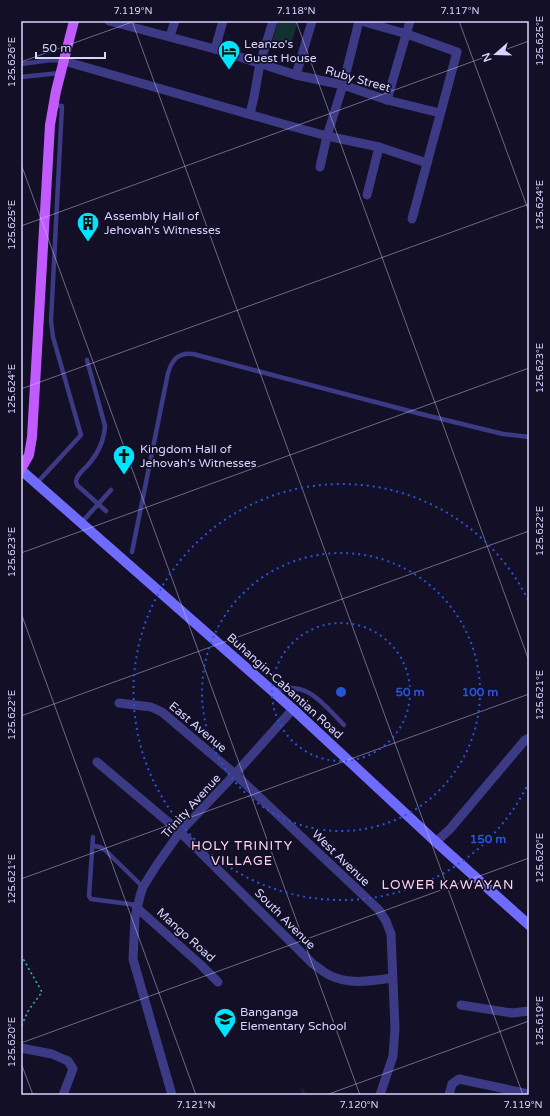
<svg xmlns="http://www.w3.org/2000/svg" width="550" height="1116" font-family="'Varela Round',sans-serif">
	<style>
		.green { fill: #12302f }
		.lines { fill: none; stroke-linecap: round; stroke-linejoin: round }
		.stream { stroke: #0c2248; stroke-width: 3 }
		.path { stroke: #2fb8b0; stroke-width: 1.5; stroke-dasharray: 2 3; stroke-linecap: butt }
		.service { stroke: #3d3a85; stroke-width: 4.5 }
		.minor { stroke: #3d3a85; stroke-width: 9 }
		.secondary { stroke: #6f6bff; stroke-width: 10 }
		.primary { stroke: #c25bff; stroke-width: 10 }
		.ticks { fill: none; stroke: #d9d4ff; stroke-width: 1; stroke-opacity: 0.45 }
		.ring { fill: none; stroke: #2655da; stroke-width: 2; stroke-dasharray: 2 4 }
		.labels { text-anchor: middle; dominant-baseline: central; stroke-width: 3.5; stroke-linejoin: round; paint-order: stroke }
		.poi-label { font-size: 12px; fill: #d9d4ff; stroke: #130f26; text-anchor: start }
		.street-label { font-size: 12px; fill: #d9d4ff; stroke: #130f26 }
		.neighbourhood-label { font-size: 13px; letter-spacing: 1px; fill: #ffd6f0; stroke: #130f26 }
		.centre { fill: #2655da; stroke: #130f26; stroke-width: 2 }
		.ring-label { font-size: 12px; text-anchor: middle; font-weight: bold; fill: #2655da; stroke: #130f26; stroke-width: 3.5; stroke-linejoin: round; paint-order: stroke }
		.neatline { fill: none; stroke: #d9d4ff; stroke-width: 1.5 }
		.ticks-label { font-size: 10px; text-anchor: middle; fill: #d9d4ff }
	</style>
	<rect width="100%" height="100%" fill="#130f26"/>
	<polygon class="green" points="278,21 298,21 290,48 272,42"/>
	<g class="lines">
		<polyline class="stream" points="302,1090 305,1095"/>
		<polyline class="path" points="21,955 42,992 28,1011 21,1027"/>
		<g class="service">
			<polyline points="21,64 51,60 64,61"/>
			<polyline points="21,77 60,73"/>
			<path d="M87,360L105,426C104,442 98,454 87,466C83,470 77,475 76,481L77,485L106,511"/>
			<polyline points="36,484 81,435 53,337 51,321 62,106 53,105"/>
			<polyline points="81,523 111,490"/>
			<path d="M132,552L168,373C172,360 178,352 193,354L417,413L503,434L529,437"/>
			<path d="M274,691C307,679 323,704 344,725"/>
			<polyline points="93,837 89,896 91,899 137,905"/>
			<polyline points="93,846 100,847 105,850 143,887"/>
		</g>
		<g class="minor">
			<polyline points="109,21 215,49 296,75 343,85 387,100 440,113"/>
			<polyline points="361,21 407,34 457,52 412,219"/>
			<polyline points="170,36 175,21"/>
			<polyline points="215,49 223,21"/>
			<polyline points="64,61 276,122 327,136 379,147 427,163"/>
			<polyline points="296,75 312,21"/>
			<polyline points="387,100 410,21"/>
			<polyline points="250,114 254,97 260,63 273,21"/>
			<polyline points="320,167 327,136 343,85 359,21"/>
			<polyline points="367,195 379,147"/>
			<polyline points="119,703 151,707 162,712 235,774 379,910 386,921 391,934 395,1028 393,1056 380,1095"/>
			<path d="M97,762L180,832L313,964C318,967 323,972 329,975C349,985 371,981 392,978"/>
			<polyline points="436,842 450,829 525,740 529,738"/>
			<polyline points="136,907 201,965 218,982"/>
			<polyline points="461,1005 512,1013 529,1011"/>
			<polyline points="21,1048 52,1054 61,1058 68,1061 73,1069 63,1095"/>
			<polyline points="172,1095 133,959 135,918 140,896 143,887 156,866 180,832 235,774 293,709"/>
			<polyline points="449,1095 452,1084 459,1079 529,1094"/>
		</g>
		<polyline class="secondary" points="21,470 293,709 436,842 529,925"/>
		<polyline class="primary" points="21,469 29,455 32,437 50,125 56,91 74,21"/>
	</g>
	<path class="ticks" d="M132,21L523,1095M296,21L529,661M459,21L529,212M21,62L135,21M21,164L360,1095M21,226L529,41M21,389L529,204M21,553L529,368M21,613L196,1095M21,716L529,531M21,879L529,694M21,1043L529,858M21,1063L33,1095M326,1095L529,1021"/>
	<g class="ring">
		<circle cx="341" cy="692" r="69"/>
		<circle cx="341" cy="692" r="139"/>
		<path d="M529 782A208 208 0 1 1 529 602"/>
	</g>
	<defs>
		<g id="hotel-pin" transform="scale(1.15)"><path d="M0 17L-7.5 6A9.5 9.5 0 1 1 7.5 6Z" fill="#00e5ff" stroke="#130f26"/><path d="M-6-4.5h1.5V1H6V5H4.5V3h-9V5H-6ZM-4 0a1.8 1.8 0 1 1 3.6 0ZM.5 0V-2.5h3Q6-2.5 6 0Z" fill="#111"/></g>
		<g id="building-pin" transform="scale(1.15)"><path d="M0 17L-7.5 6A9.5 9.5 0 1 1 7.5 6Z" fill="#00e5ff" stroke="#130f26"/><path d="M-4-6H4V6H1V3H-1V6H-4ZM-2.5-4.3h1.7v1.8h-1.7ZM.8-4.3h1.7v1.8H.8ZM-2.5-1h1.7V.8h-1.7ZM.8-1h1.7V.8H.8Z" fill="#111"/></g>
		<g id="church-pin" transform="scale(1.15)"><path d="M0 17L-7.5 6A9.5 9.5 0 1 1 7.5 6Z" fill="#00e5ff" stroke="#130f26"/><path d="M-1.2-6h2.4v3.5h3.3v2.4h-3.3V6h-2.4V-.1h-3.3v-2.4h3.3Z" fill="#111"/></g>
		<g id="school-pin" transform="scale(1.15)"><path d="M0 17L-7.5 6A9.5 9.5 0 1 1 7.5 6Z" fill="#00e5ff" stroke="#130f26"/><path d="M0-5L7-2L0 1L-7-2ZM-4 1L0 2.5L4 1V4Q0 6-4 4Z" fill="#111"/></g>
	</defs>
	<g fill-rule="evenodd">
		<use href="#hotel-pin" x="229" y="51"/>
		<use href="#building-pin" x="88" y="223"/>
		<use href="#church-pin" x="124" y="456"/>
		<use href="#school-pin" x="225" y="1019"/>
	</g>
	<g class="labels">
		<g class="poi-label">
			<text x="244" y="44">Leanzo's<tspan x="244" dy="14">Guest House</tspan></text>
			<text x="104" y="216">Assembly Hall of<tspan x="104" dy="14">Jehovah's Witnesses</tspan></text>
			<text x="140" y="449">Kingdom Hall of<tspan x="140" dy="14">Jehovah's Witnesses</tspan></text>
			<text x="240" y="1012">Banganga<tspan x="240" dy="14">Elementary School</tspan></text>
		</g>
		<g class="street-label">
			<text transform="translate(358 79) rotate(16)">Ruby Street</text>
			<text transform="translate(285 686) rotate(42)">Buhangin-Cabantian Road</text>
			<text transform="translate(198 727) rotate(40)">East Avenue</text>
			<text transform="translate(191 806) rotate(-48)">Trinity Avenue</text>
			<text transform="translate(341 858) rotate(44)">West Avenue</text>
			<text transform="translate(285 919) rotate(45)">South Avenue</text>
			<text transform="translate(186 935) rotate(42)">Mango Road</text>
		</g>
		<g class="neighbourhood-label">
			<text x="242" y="846">HOLY TRINITY<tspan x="242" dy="15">VILLAGE</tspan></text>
			<text x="448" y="885">LOWER KAWAYAN</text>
		</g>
	</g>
	<circle cx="341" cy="692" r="6" class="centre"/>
	<g class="ring-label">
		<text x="410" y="696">50 m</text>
		<text x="480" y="696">100 m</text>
		<text x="488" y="843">150 m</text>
	</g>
	<rect width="550" height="1116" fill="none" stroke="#130f26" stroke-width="44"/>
	<g transform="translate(496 54) rotate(250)" stroke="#130f26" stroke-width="3" paint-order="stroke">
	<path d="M0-3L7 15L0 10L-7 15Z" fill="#d9d4ff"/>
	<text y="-6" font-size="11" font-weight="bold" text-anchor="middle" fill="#d9d4ff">N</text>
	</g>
	<path d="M36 52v6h69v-6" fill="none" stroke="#d9d4ff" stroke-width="2"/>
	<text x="42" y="52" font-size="12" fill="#d9d4ff" stroke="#130f26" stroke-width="3" paint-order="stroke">50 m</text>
	<rect x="22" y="22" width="506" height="1072" class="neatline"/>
	<g class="ticks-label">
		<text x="133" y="14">7.119°N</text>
		<text x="296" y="14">7.118°N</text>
		<text x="460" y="14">7.117°N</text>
		<text transform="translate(539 41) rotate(-90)" y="4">125.625°E</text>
		<text transform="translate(11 62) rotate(-90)" y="4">125.626°E</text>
		<text transform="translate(539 205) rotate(-90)" y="4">125.624°E</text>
		<text transform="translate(11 225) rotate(-90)" y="4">125.625°E</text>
		<text transform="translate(539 368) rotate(-90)" y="4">125.623°E</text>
		<text transform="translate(11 389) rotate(-90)" y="4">125.624°E</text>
		<text transform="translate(539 531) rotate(-90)" y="4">125.622°E</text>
		<text transform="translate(11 552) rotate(-90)" y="4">125.623°E</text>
		<text transform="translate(539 695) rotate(-90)" y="4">125.621°E</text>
		<text transform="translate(11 715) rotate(-90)" y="4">125.622°E</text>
		<text transform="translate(539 858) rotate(-90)" y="4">125.620°E</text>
		<text transform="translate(11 879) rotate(-90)" y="4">125.621°E</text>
		<text transform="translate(539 1021) rotate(-90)" y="4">125.619°E</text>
		<text transform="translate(11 1042) rotate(-90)" y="4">125.620°E</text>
		<text x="196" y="1108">7.121°N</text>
		<text x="359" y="1108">7.120°N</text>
		<text x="523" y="1108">7.119°N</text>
	</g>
</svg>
